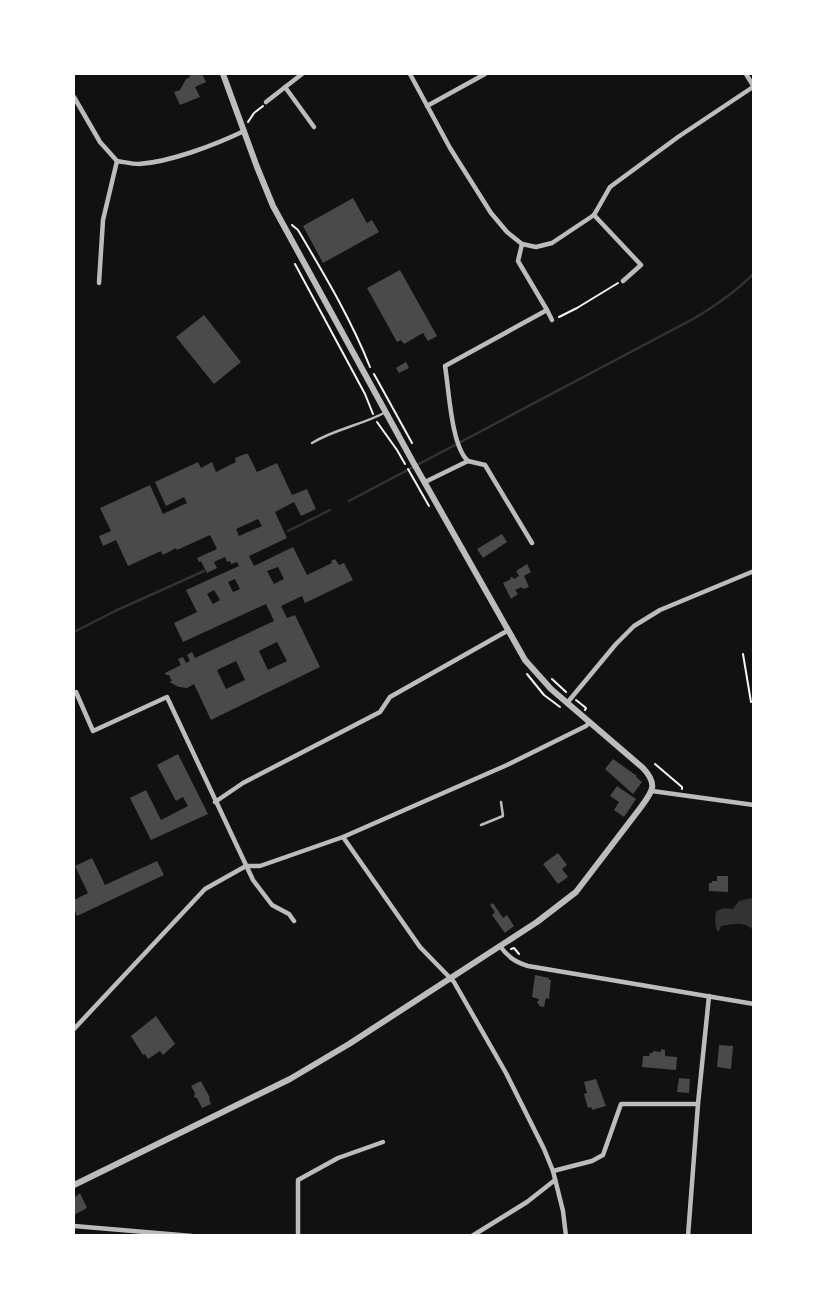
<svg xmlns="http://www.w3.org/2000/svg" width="827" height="1309" font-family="'Playfair Display',serif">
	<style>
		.water { fill: #333 }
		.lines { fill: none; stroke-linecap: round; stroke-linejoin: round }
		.stream { stroke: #333; stroke-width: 2.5 }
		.building { fill: #4a4a4a; fill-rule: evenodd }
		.path { stroke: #f5f5f5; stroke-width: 2 }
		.service { stroke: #bcbcbc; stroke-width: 2.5 }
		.minor { stroke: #bcbcbc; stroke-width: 4.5 }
		.tertiary { stroke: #bcbcbc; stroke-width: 6 }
	</style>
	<rect width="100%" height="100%" fill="#111"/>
	<path class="water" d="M751,898L753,900V930C741,920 735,925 721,926L719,931H717L715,921L716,911L724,908L733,909L739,901Z"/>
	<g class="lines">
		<g class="stream">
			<path d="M349,501L693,319C715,306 736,292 754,273"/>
			<polyline points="288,531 330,510"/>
			<polyline points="74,632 115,611 204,571"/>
		</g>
	</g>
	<g class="building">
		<polygon points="189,74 202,74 206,82 195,87 200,97 180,105 174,92 180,90 186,79 190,77"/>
		<polygon points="353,198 367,223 372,220 379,232 323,263 303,226"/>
		<polygon points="400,270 437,336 428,341 423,333 404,344 401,340 397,342 367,288"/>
		<polygon points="204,315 241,362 214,384 176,337"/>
		<polygon points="406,362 409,368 399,373 396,368"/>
		<path d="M245,454H248L257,472L277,463L292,495L307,489L316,509L301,516L294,502L275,512L287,538L249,556L254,566L293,547L307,575L332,563L331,561L335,559L339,565L344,563L353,580L305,603L302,596L281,606L287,618L295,615L320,667L211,720L194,684L187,688L179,687L169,682L172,681L169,675H166L165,673L181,665L178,659L183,657L186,663L190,661L187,655L192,652L195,658L274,621L266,604L183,642L174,623L197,612L186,590L239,566L237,562L231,564L230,561L227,562L225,557L214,562L217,568L207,573L201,561L199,562L197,558L217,549L210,535L177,550L176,548L163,555L161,551L128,566L116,540L103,546L99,536L111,531L100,508L150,485L163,514L187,503L184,497L166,506L155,482L198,462L201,468L212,462L216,472L236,462L235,458ZM258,519L262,526L239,536L236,529ZM278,567L284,579L274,584L267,571ZM235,579L240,589L233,592L228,582ZM214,590L220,600L213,604L207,594ZM277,642L287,661L268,670L259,651ZM236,661L245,680L226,689L217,670Z"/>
		<polygon points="502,534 507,542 483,558 477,549"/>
		<polygon points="527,564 531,572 524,576 529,587 523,589 522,587 515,590 518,594 511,599 503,583 511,579 510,577 512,577 514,579 519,576 516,571"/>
		<polygon points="178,754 208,814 151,840 130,798 146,790 161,820 188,806 183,797 176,801 157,765"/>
		<polygon points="613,759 637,776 636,777 642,782 633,794 605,769"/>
		<polygon points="617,786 636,799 624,817 614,810 619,802 610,796"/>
		<polygon points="558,853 567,865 562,869 568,877 558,884 543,864"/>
		<polygon points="92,858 105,885 157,861 164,875 77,916 74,909 74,900 88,893 75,866"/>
		<polygon points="717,876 728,876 728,892 709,891 709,883 712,883 712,881 717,881"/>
		<polygon points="493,903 503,918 507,915 514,926 505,933 492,915 495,912 490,905"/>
		<polygon points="535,975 549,978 549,980 551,980 549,999 546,998 544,1007 539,1006 539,1004 537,1003 539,999 532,997"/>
		<polygon points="156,1016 175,1044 163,1055 160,1051 148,1059 145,1054 143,1055 131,1036"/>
		<polygon points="719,1045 733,1046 731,1069 717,1067"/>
		<polygon points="661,1049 665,1050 665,1056 677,1057 676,1070 642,1067 643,1056 649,1056 650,1053 653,1053 653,1051 661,1052"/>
		<polygon points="679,1078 690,1079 689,1093 677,1092"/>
		<polygon points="596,1079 606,1106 592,1110 591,1107 588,1108 584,1094 587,1093 584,1082"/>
		<polygon points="201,1081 210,1098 209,1099 211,1104 202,1108 197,1098 194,1097 195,1093 191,1086"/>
		<polygon points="80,1193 87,1208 74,1215 74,1198"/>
	</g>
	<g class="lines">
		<g class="path">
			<polyline points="248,122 254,113 263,106"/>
			<path d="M292,225L298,230C324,274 351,319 370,367"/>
			<polyline points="295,264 365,394 373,414"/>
			<polyline points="559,317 577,308 618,283"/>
			<polyline points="374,374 412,443"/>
			<polyline points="377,422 397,450 405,464"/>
			<polyline points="408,469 429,506"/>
			<polyline points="743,654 751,702"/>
			<polyline points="527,674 544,695 560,707"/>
			<polyline points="552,679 566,692"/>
			<polyline points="576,700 586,708 585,710"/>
			<polyline points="655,764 682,787 682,789"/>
			<polyline points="511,949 514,948 519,954"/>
		</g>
		<g class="service">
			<path d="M312,443C335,429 362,425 386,412"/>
			<polyline points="481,825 503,816 501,802"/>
		</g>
		<g class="minor">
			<polyline points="410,74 450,148 491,213 507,232 522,244 536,247 552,243 594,215 610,187 678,137 753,87"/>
			<polyline points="746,74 754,87"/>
			<polyline points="285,87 314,127"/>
			<path d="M74,97L100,142L117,161C124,162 132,164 139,164C170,162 215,145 244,131"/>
			<polyline points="266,102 302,74"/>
			<polyline points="427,106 485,74"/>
			<polyline points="594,215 641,265 623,281"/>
			<polyline points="99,283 103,220 117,161"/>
			<polyline points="547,310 552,320"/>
			<path d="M468,461C451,446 449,389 445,366L547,310L518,261L522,244"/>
			<polyline points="425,482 468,461 485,465 532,543"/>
			<polyline points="76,692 93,731 167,697 253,880 272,905 289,914 294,921"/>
			<polyline points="567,703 616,644 634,626 660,610 754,571"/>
			<polyline points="652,791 754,805"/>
			<polyline points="215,802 243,783 380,712 390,697 507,631"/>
			<polyline points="343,837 420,947 454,982 506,1073 544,1149 553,1171 563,1211 566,1236"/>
			<path d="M500,946C508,957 515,962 528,966L754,1004"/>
			<polyline points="74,1029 205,889 246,866 260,866 343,837 507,765 586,726 590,722"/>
			<polyline points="553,1171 592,1161 603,1155 621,1104 698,1104"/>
			<polyline points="74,1226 192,1236"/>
			<polyline points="298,1236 298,1180 338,1158 383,1142"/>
			<polyline points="472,1236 527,1202 555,1180"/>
			<polyline points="688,1236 698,1104 709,996"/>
		</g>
		<path class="tertiary" d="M74,1185L290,1079L349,1044L537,922L576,892L641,807C653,791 658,784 643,768L551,689L525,660L413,462L273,206L257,167L223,74"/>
	</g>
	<rect width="827" height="1309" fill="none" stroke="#ffffff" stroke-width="150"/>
</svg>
